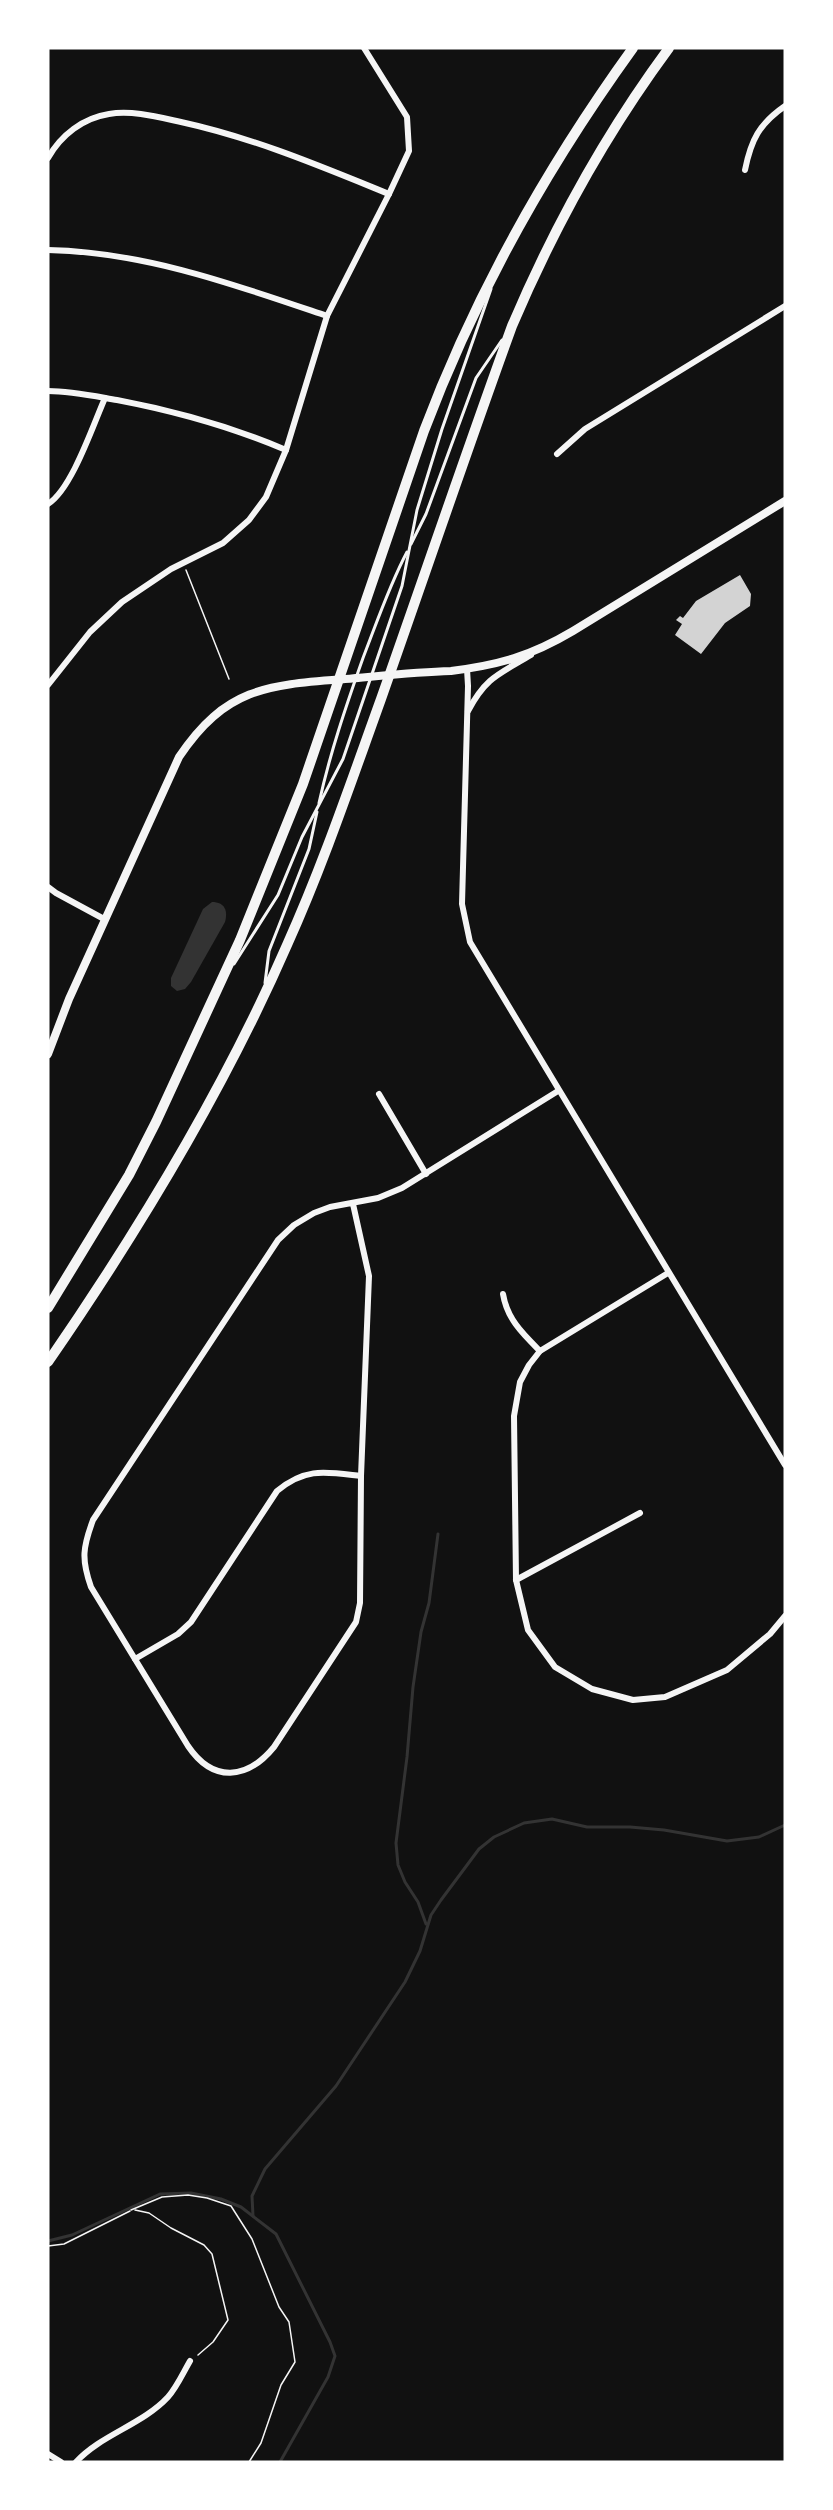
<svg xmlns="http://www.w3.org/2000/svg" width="833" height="2510" font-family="Montserrat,sans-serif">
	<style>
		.water { fill: #333 }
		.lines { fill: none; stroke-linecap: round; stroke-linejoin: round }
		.stream { stroke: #333; stroke-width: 3 }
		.building { fill: #d3d3d3 }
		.path { stroke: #f5f5f5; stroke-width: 1.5 }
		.service { stroke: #f5f5f5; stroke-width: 3 }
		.minor { stroke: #f5f5f5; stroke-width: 6 }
		.secondary { stroke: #f5f5f5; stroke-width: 8 }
		.motorway { stroke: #f5f5f5; stroke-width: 10 }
	</style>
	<rect width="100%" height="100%" fill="#111"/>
	<path class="water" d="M212,902C225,902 228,911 225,922L191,982L185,989L177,991L171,986V978L203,909Z"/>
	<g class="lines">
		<g class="stream">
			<polyline points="426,1924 418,1902 405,1882 398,1865 396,1843 407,1757 413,1687 421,1632 429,1603 438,1534"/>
			<polyline points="253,2216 252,2196 265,2169 336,2086 405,1982 420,1951 431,1915 441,1900 479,1849 494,1837 524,1823 552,1819 587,1827 630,1827 664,1830 727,1841 759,1837 785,1825"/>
			<polyline points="48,2241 72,2235 160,2194 191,2193 221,2199 241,2207 276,2234 330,2342 335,2356 328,2377 280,2462"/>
		</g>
	</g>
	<polygon class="building" points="740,575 751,594 750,606 725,623 701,654 675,635 682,624 676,620 680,616 683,618 696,601"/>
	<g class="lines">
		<g class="path">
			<polyline points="186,570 229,679"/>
			<polyline points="131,2210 162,2197 188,2195 207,2198 231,2206 252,2239 279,2307 289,2322 295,2362 281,2385 261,2443 249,2462"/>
			<polyline points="135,2210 149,2213 171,2228 204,2245 212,2254 228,2320 213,2342 198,2355"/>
			<polyline points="48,2246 64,2244 130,2211"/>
		</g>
		<g class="service">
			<polyline points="411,544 426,514 476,378 502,340"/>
			<path d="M319,803C330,753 346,706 363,658C377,622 389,586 407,552"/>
			<polyline points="234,964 278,895 302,837 343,759 402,586 417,510 442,429 491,289"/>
			<polyline points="265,983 269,951 309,849 317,812"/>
		</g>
		<g class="minor">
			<path d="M48,158C61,135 83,118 109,114C132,110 158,117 181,122C254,138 320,166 389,194"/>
			<path d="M745,170C751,140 759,124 785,106"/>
			<path d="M48,250C145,252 236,285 327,316"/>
			<path d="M48,391C71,391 94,396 117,400C175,411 232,427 286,450"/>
			<polyline points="557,454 585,429 785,306"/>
			<path d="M48,504C72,489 93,425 105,398"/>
			<polyline points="467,669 468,686 462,904 470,942 785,1465"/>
			<polyline points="48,685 90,632 122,602 171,569 223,543 249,520 266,497 286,450 327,316 389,194 409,151 407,117 364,48"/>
			<path d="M468,711C486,677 499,674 531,655"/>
			<polyline points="48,887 56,893 104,919"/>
			<polyline points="379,1094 426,1174"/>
			<path d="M353,1204L369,1276L361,1476L360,1603L356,1622L274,1747C247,1780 213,1783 188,1746L91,1587C81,1559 83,1547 93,1520L278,1240L294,1225L314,1213L330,1207L378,1198L402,1188L558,1091"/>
			<polyline points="668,1273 540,1351 529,1365 520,1382 514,1416 516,1580 528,1630 555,1667 592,1689 633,1700 665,1697 727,1670 770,1634 785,1616"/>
			<path d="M503,1294C507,1319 523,1334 540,1351"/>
			<polyline points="516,1580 640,1513"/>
			<path d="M135,1659L178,1634L191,1622L277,1491C306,1467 326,1472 361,1476"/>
			<polyline points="48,2454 61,2462"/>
			<path d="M76,2462C102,2434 142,2425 168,2397C177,2387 183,2373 190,2361"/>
		</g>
		<path class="secondary" d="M48,1054L69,999L179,757C226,687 268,685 345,679C380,676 415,672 451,671C499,665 531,656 573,631L785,501"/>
		<g class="motorway">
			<path d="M48,1308L129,1175L156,1122L240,940L303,784L424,431C476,293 547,167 633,48"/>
			<path d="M48,1362C139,1230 223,1092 287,945C323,865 351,782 381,699C425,574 467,450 512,326C555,225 604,136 669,48"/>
		</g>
	</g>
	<rect width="833" height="2510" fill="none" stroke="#ffffff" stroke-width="99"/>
</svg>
